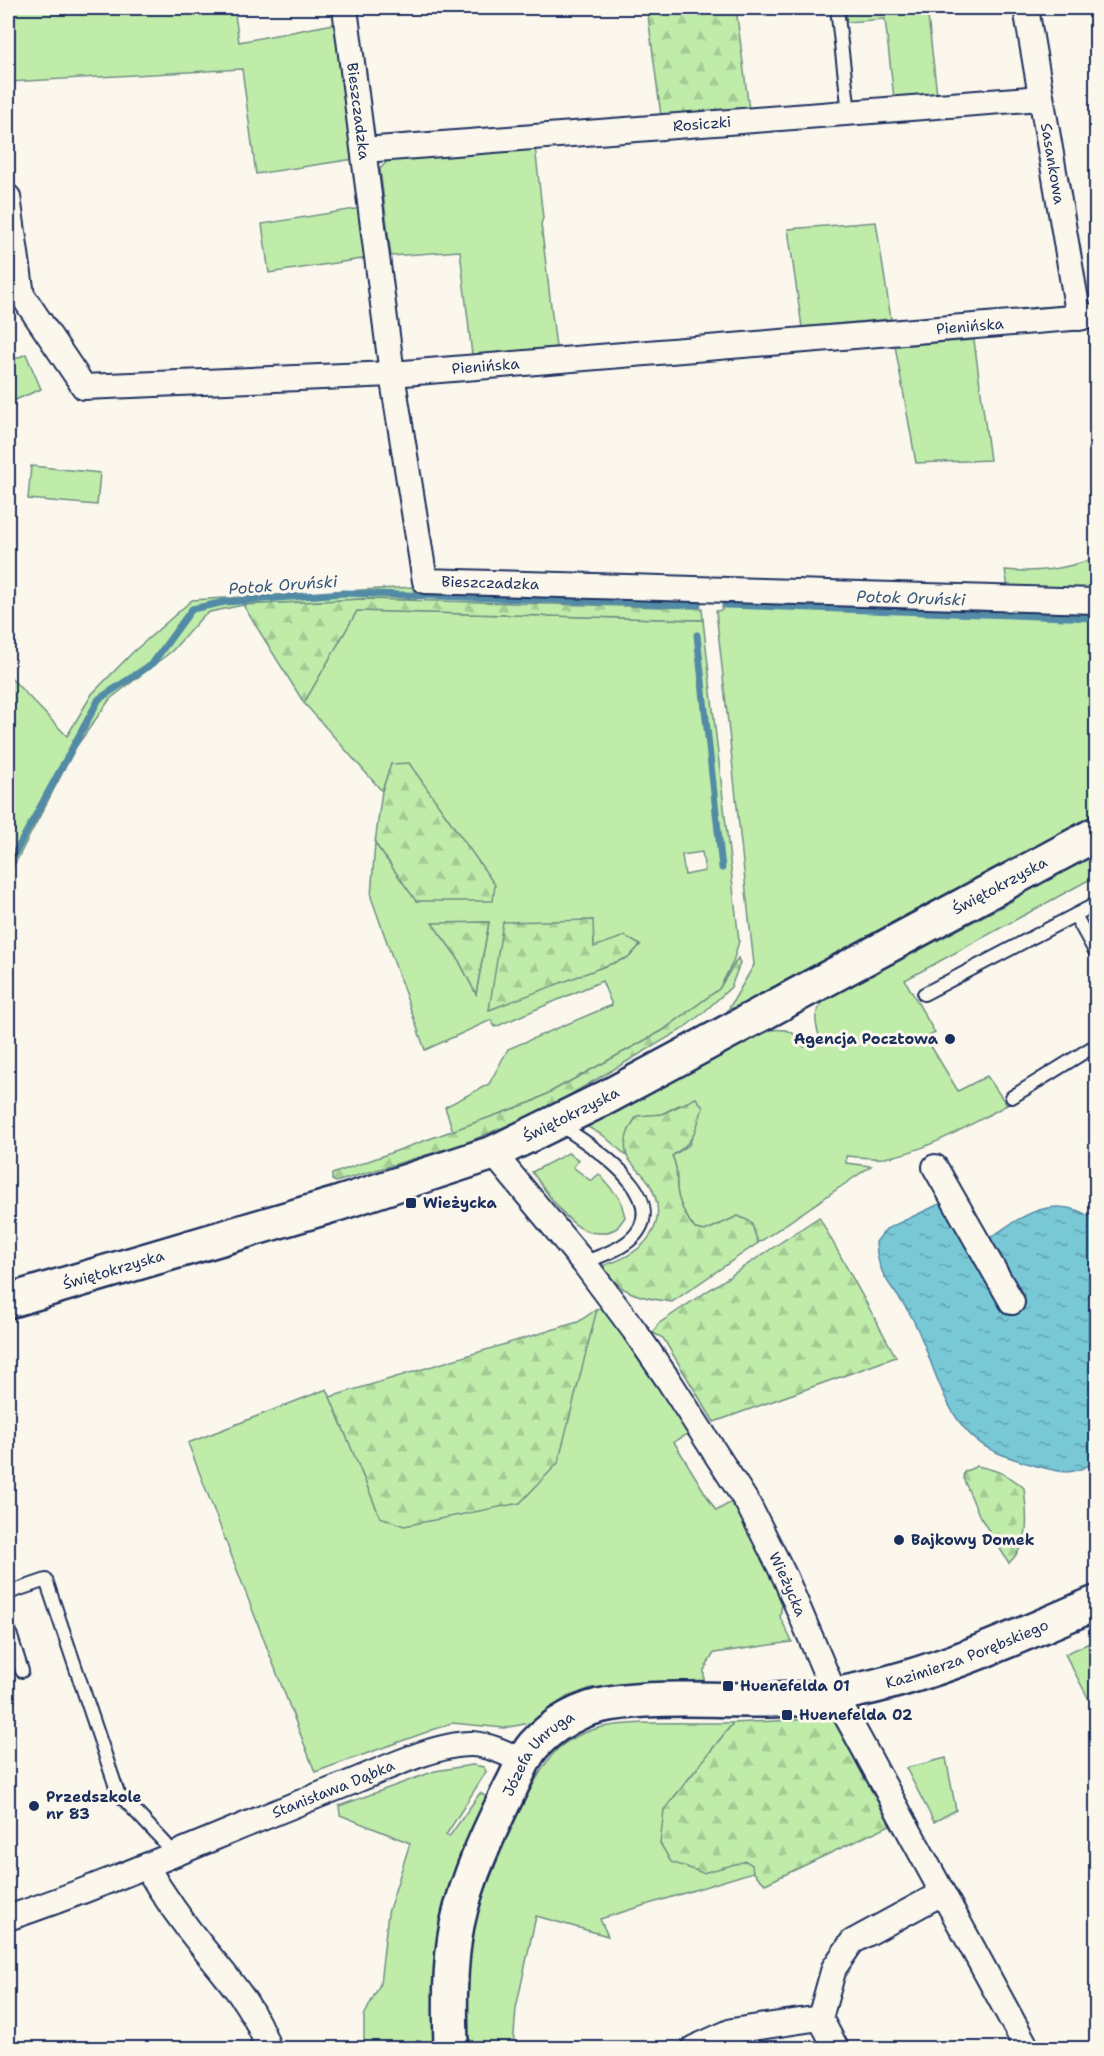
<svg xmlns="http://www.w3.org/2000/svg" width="1104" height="2056" font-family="'Shantell Sans',sans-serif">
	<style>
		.green { fill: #c0eca9; stroke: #6e8e84; stroke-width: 1.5; fill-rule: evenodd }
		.forest { fill: url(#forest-firs); stroke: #6e8e84; stroke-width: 1.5 }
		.water { fill: url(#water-ripples); stroke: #538ba6; stroke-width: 1.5 }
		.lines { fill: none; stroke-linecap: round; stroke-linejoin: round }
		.stream { stroke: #538ba6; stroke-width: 7 }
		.lane-casing { stroke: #1b2f5e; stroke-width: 16 }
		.street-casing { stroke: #1b2f5e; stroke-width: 28 }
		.secondary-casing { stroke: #1b2f5e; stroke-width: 38 }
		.lane { stroke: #fbf7ec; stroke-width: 12 }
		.street { stroke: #fbf7ec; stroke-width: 24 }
		.secondary { stroke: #fbf7ec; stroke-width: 33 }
		.poi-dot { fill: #1b2f5e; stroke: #fbf7ec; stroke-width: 2 }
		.labels { text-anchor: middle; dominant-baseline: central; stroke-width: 6; stroke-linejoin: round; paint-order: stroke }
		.street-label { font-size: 15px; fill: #1b2f5e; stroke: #fbf7ec }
		.poi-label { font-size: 15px; font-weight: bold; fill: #1b2f5e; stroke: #fbf7ec; text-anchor: start }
		.water-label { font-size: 16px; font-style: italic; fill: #32557c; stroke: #fbf7ec }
	</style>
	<defs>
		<pattern id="forest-firs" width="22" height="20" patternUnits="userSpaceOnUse" patternTransform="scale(1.5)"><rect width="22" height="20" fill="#c0eca9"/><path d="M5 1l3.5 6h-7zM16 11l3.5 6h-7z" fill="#a4cb94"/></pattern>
		<pattern id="water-ripples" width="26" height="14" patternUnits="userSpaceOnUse" patternTransform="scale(1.5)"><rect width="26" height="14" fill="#79c8d6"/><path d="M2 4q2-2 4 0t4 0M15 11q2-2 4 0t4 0" fill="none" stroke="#62a3b1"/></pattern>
	</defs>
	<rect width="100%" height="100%" fill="#fbf7ec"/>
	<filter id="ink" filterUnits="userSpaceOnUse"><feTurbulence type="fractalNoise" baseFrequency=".0167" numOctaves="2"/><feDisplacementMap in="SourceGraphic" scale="12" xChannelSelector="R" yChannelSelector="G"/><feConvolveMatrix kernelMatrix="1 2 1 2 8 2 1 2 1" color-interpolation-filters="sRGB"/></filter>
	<g filter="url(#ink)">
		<g class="green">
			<polygon points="8,8 234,8 239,42 334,24 354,159 256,174 242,69 9,82"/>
			<polygon points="845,8 927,8 937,95 894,98 885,19 847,22"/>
			<polygon points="535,146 543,218 541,224 556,347 472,355 460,251 391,256 380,169 391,157"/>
			<polygon points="361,208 368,258 269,273 262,224"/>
			<polygon points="876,222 891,319 802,327 788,229"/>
			<polygon points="974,340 990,460 916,463 895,346"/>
			<polygon points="26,354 41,389 8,403 8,362"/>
			<polygon points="31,466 100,473 97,505 28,499"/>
			<path d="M1096,558V593H1009L1005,570C1039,573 1064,569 1096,558Z"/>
			<polygon points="413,587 416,600 363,599 243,605 210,612 203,616 172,651 110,699 76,747 8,877 8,675 67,736 92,694 132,653 192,600"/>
			<polygon points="723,600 1096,610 1096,817 900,918 752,1000 728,1010 754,965 716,611 722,610"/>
			<path d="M357,611L703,620L739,941L733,962L719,989L662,1031L532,1102L453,1131L445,1107L489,1084L508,1049L612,1005L602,981L495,1027L491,1020L425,1050L371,897L375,843L417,901L391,764L382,791L304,703ZM702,852L705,871L685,875L682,855ZM592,920L594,947L640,945L629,957L489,1009ZM489,922L476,994L457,957L433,924Z"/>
			<path d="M1096,857V876L905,980L935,1033L926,1038L958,1091L987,1076L1007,1105C971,1124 924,1153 883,1158C871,1159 858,1157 846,1156V1163L871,1166L758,1243L751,1222L738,1216L705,1231L695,1229C687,1219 678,1202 677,1189C676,1176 678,1168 672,1156L689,1145L703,1107L679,1105L662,1114L637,1117C627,1130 624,1141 628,1157L604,1136L586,1126V1122L770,1030C787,1028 796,1031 804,1047L820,1039C815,1022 812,1014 825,1000L1012,901L1050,873L1068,864Z"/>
			<path d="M568,1153L579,1160L573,1167L591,1181L599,1174L620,1199L625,1217L617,1228C578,1250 551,1196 532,1172Z"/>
			<polygon points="602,1306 691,1432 674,1442 716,1511 733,1501 772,1577 782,1603 780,1617 792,1642 714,1653 704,1670 704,1680 591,1688 567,1697 530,1723 504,1728 452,1723 315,1772 188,1443 327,1389 380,1517"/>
			<polygon points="1096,1640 1096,1713 1065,1654"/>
			<path d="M733,1723L664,1810L726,1865L746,1861L753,1865V1872L600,1919L608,1936L536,1916L516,2008L513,2048H469C467,2011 462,1971 470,1935C478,1900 534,1767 560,1747C568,1740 582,1733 592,1730C624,1719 697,1724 733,1723Z"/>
			<polygon points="946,1758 956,1810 934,1822 906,1768"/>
			<polygon points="472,1765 484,1767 486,1772 446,1835 449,1837 480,1793 492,1800 437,2048 364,2048 364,2016 380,1984 388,1913 410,1843 340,1815 339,1806 435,1771"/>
		</g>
		<g class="forest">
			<polygon points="647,8 736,8 749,110 661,116"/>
			<polygon points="363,599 702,608 703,620 357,611 304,703 243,605"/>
			<polygon points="409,763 495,885 493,901 416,901 375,843 382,791 391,764"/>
			<polygon points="593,920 594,947 625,936 640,945 629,957 489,1010 503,922"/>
			<polygon points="489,922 476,994 457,957 432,923"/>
			<polygon points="738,958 740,963 731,987 703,1013 681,1030 544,1110 463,1144 336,1182 332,1180 332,1174 532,1102 662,1031 719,989"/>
			<path d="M696,1098L703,1107C695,1132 695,1141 672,1156C678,1168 676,1176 677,1189C678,1202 687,1219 695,1229L705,1231L738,1216L751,1222L758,1243L672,1302C642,1298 619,1294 601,1266C643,1255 674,1225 648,1181C642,1172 631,1165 627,1156C622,1141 629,1128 637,1116L662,1114Z"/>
			<polygon points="819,1217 896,1357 714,1422 663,1338 653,1333 658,1324"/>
			<polygon points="597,1309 558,1463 520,1503 404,1526 380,1517 330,1397 578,1322"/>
			<path d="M977,1466C996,1470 1010,1475 1024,1488C1027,1519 1032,1540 1009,1563L980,1517L963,1478L964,1472Z"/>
			<polygon points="832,1718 890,1825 765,1884 753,1872 752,1865 746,1861 703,1873 671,1862 660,1843 664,1810 733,1723"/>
		</g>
		<path class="water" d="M946,1201L986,1241C1021,1216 1056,1190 1096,1221V1461C1074,1476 1062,1473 1037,1466C1020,1461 1001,1456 986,1447C941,1420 934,1356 910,1314C893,1286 877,1277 876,1242L886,1229Z"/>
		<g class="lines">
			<g class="stream">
				<polyline points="725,605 1096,618"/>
				<polyline points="697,635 722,868"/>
				<polyline points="8,866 99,699 152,664 192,609 225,602 344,593 698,605"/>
			</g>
			<g class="lane-casing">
				<g id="lane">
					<polyline points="837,8 849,113"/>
					<polyline points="1075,915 1096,904"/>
					<polyline points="924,994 1075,915 1096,953"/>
					<polyline points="1012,1097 1096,1045"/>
					<path d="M560,1125C588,1143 669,1193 636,1234C624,1249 601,1255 584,1263"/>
					<polyline points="8,1593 46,1580 118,1793 166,1844 171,1855"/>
					<polyline points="8,1627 22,1671"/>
				</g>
			</g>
			<g class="street-casing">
				<g id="street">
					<path id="s1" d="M345,8L392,374L425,581L1096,601"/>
					<path id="s2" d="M1026,8L1079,318"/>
					<path id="s3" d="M364,150L1041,98"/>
					<path id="s4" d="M8,197L22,295L84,387L392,374L1096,316"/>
					<path id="s5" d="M493,1153L584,1263L634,1330L669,1381L748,1504L785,1577L835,1695L1027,2048"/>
					<polyline points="935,1167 1012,1302"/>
					<path d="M146,1866C163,1895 182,1922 204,1949C230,1981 255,2008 268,2048"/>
					<path id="s6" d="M8,1918C123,1879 233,1828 347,1784C380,1771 437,1743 472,1744C490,1745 508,1754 524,1762"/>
					<polyline points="694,2048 732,2031 820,2018"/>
					<polyline points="836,2048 820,2018 834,1968 852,1942 942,1893"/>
				</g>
			</g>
			<g class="secondary-casing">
				<g id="secondary">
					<path id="s7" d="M8,1301L337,1204L493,1153L607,1097L1096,834"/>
					<path id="s8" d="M451,2048C450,2007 449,1966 457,1925C467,1877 490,1829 512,1785C519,1772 524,1756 534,1745C553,1724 581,1708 609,1704C682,1692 759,1707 833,1695C924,1680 1012,1639 1096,1603"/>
				</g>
			</g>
			<use href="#lane" class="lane"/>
			<use href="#street" class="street"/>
			<use href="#secondary" class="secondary"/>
		</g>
	</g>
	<g class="poi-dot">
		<circle cx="950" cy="1039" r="6"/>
		<rect x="405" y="1197" width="12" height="12" rx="3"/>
		<circle cx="899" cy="1540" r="6"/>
		<rect x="722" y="1680" width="12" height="12" rx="3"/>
		<rect x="781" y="1709" width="12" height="12" rx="3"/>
		<circle cx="34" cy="1806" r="6"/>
	</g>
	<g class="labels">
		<g class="street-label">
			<text stroke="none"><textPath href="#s1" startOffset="104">Bieszczadzka</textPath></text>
			<text stroke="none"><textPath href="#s3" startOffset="339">Rosiczki</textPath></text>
			<text stroke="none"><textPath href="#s2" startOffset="158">Sasankowa</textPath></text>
			<text stroke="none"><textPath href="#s4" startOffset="1098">Pienińska</textPath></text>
			<text stroke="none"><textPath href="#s4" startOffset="612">Pienińska</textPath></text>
			<text stroke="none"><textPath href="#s1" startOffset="644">Bieszczadzka</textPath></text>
			<text stroke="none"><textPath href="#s7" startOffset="1080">Świętokrzyska</textPath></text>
			<text stroke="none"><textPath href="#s7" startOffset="594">Świętokrzyska</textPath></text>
			<text stroke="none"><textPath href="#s7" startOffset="110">Świętokrzyska</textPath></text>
			<text stroke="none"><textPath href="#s5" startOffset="524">Wieżycka</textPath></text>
			<text stroke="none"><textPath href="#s8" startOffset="772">Kazimierza Porębskiego</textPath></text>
			<text stroke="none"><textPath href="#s8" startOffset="316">Józefa Unruga</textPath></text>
			<text stroke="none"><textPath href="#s6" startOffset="350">Stanisława Dąbka</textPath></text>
		</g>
		<g class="poi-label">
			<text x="938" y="1039" text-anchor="end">Agencja Pocztowa</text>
			<text x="423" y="1203">Wieżycka</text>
			<text x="911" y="1540">Bajkowy Domek</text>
			<text x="740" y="1686">Huenefelda 01</text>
			<text x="799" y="1715">Huenefelda 02</text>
			<text x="46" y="1797">Przedszkole<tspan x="46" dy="17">nr 83</tspan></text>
		</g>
		<g class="water-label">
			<text transform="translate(283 585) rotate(-4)">Potok Oruński</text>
			<text transform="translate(911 598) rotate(2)">Potok Oruński</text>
		</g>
	</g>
	<rect width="1104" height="2056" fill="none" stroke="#fbf7ec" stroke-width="30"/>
	<rect x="15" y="15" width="1074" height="2026" fill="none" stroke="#1b2f5e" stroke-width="2" filter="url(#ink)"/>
</svg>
